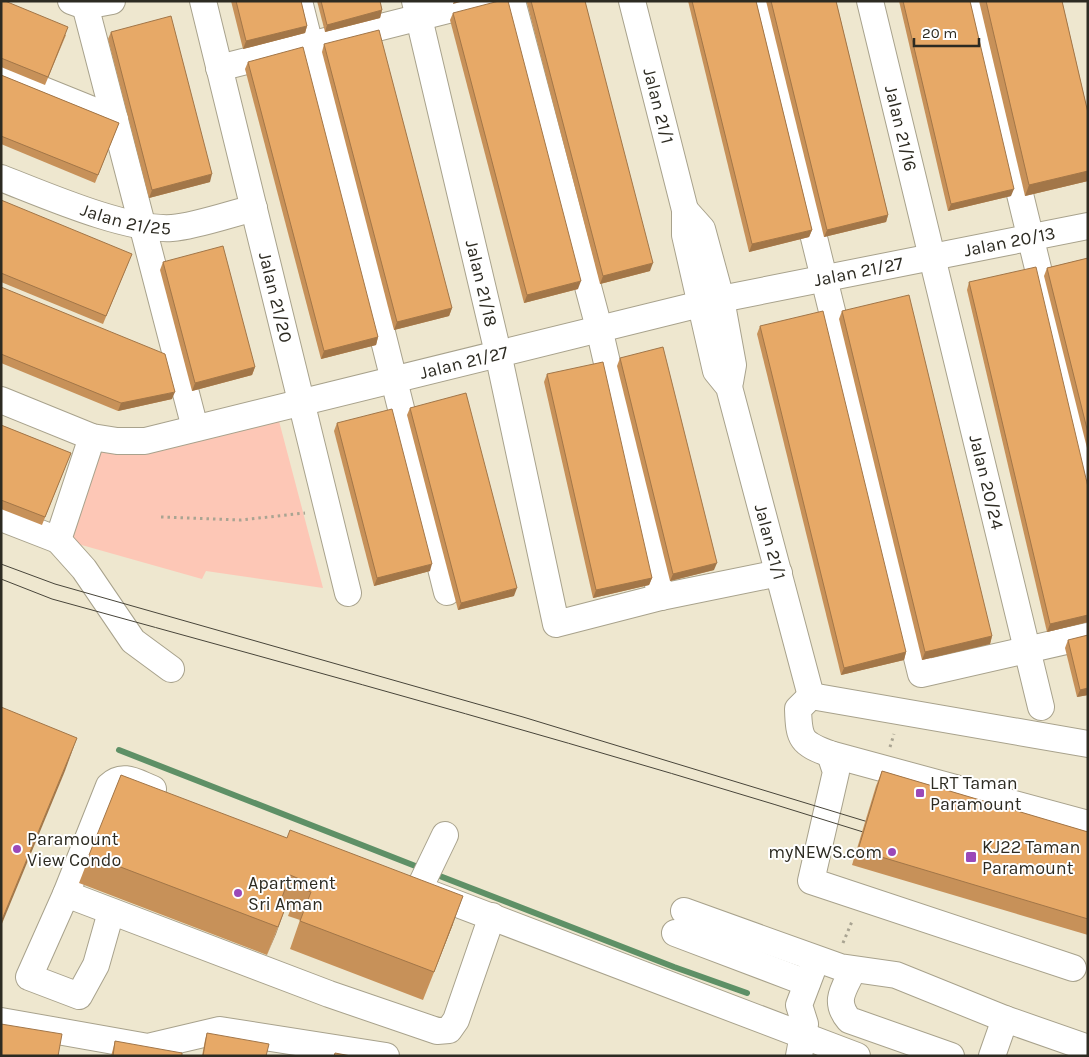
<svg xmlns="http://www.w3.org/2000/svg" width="1089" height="1057" font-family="Karla,sans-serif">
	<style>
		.green { fill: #fdc7b6 }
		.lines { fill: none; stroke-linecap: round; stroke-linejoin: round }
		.stream { stroke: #5e9066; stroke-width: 6 }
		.minor-casing { stroke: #a8a28c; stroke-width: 28 }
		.path { stroke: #a9a492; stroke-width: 3; stroke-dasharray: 2.5 4; stroke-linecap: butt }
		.minor { stroke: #fff; stroke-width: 26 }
		.tram { stroke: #48453a; stroke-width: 1 }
		.wall { fill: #c79159 }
		.shaded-wall { fill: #a27648 }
		.building { fill: #e7a967; stroke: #a27648 }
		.poi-dot { fill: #9b49b8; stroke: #fff; stroke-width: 2 }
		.labels { text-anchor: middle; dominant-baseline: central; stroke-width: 4; stroke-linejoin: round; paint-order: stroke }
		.street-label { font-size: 18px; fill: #2d2b22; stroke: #fff }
		.poi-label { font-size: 18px; fill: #2d2b22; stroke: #fff; text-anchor: start }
	</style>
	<rect width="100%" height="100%" fill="#eee7cf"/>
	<polygon class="green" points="279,421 323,588 206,571 202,579 71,542 103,446"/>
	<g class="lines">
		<g class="stream">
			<polyline points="119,750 423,869"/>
			<polyline points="432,873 674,967 747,993"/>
		</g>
		<g class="minor-casing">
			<g id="minor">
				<polyline points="71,1 85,6 112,1"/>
				<polyline points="84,1 195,428"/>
				<path id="s1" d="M203,1L348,593"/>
				<polyline points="299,1 447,592"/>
				<path id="s2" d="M415,1L498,353L556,624L661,597L779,573"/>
				<polyline points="512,1 599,328 661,597"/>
				<path id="s3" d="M632,1L685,210V235L716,371L729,387L811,696"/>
				<polyline points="756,1 921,674 1088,636"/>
				<path id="s4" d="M870,1L1041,707"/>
				<polyline points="973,1 1088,474"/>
				<polyline points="219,68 484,1"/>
				<polyline points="1,73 115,119"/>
				<path id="s5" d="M1,178C45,195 127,231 172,228C196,226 230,214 254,208"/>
				<polyline points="685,210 702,229 721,299 733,365 730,382"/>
				<path id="s6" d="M1,400L92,437L117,441H145L721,299L1088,226"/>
				<polyline points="1,518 58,540 92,437"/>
				<polyline points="58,540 84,569 133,641 171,669"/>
				<path d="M811,696L798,709C799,740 801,743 830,754L1088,824"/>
				<polyline points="811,696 1088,744"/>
				<polyline points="830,754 836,772 811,881 1073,968"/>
				<path d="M153,789C137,783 123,772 109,786L66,894L329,994L437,1031L449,1030L456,1020L492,916"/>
				<polyline points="419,889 445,835"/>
				<polyline points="426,892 857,1056"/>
				<polyline points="66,894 29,977 79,996 96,965 111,912"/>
				<polyline points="684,911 840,967 896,975 1005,1019 1088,1048"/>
				<polyline points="675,933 807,983"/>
				<path d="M853,970C844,989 833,1001 849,1020L951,1056"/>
				<polyline points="1,1021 148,1047 220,1030 386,1056"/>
				<polyline points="799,1056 805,1024 799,1005 813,968"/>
				<polyline points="992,1056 1005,1019"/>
			</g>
		</g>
		<g class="path">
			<polyline points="161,517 241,520 305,513"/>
			<polyline points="890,747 894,734"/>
			<polyline points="843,943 853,919"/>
		</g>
		<use href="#minor" class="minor"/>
		<g class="tram">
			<polyline points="1,564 55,584 523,717 878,825"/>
			<path d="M1,579L52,599C328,675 604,750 876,836"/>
		</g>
	</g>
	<g class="wall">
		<polygon points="1,1 66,35 45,85 1,67"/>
		<polygon points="231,1 301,1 307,26 305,33 243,49"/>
		<polygon points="317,1 380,1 382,10 380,18 325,32"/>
		<polygon points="527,1 585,1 650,271 600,284 527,3"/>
		<polygon points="688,1 756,1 812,230 809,237 749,252"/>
		<polygon points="766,1 836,1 888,215 886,222 824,237"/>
		<polygon points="899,1 970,1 1011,196 948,211"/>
		<polygon points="979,1 1062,1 1088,113 1088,181 1025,196"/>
		<polygon points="453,13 578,289 524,303 450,20"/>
		<polygon points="111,32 210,182 149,198 108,39"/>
		<polygon points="324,44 452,308 449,316 394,330 322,52"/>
		<polygon points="248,62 378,337 376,345 321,359 245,69"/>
		<polygon points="1,75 119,123 95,183 1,144"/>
		<polygon points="1,200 129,261 103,324 1,282"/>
		<polygon points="1088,258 1088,452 1044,276 1047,268"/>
		<polygon points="163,262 255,367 252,375 192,391 160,270"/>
		<polygon points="969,282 1088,487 1088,622 1047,632 967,290"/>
		<polygon points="1,287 172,399 118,411 1,363"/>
		<polygon points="842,311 992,636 990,644 922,660 839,319"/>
		<polygon points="760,326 906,652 904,660 841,675 757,334"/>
		<polygon points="620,358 714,570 670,581 617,366"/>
		<polygon points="547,374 652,578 649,585 593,598 544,382"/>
		<polygon points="410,408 514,596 458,610 407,415"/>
		<polygon points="337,423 430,571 374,586 334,431"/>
		<polygon points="1,425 71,453 42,525 1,509"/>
		<polygon points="1068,640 1088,695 1077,697 1065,648"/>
		<polygon points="882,771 1088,832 1088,935 852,865 876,786"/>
		<polygon points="121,775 453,924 423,1000 290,949 300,920 288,916 291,908 280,903 286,906 267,955 79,883"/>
		<polygon points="207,1033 266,1056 202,1056 205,1040"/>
		<polygon points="115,1041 182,1056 111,1056 113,1049"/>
	</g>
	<g class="shaded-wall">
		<polygon points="454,1 464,1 453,4"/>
		<polygon points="382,10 380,18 325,32 327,25"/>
		<polygon points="307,26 305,33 243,49 246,41"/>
		<polygon points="1088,171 1088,181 1025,196 1029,185"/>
		<polygon points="212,174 210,182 149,198 152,190"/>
		<polygon points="1014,189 1011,196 948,211 951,204"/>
		<polygon points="888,215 886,222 824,237 827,230"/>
		<polygon points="812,230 809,237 749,252 752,244"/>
		<polygon points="653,263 650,271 600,284 603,276"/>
		<polygon points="581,281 578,289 524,303 527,295"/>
		<polygon points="452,308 449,316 394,330 397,322"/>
		<polygon points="378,337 376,345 321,359 324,351"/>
		<polygon points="255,367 252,375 192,391 195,383"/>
		<polygon points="175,392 172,399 118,411 121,403"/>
		<polygon points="717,563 714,570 670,581 673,574"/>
		<polygon points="432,564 430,571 374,586 377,578"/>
		<polygon points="652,578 649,585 593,598 596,590"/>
		<polygon points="517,588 514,596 458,610 461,603"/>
		<polygon points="1088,615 1088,622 1047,632 1050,624"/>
		<polygon points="992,636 990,644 922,660 925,652"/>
		<polygon points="906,652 904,660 841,675 844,668"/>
		<polygon points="1088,688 1088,695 1077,697 1080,690"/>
		<polygon points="77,738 65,771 1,926 1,922"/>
		<polygon points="463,896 453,924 423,1000 434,972"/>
		<polygon points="286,906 276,934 267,955 278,927"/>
	</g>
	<g class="building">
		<polygon points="1,1 5,1 68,27 48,77 1,58"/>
		<polygon points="236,1 301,1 307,26 246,41"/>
		<polygon points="321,1 380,1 382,10 327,25"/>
		<polygon points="499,1 508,1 581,281 527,295 453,13"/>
		<polygon points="531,1 585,1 653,263 603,276"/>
		<polygon points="692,1 756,1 812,230 752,244"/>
		<polygon points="771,1 836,1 888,215 827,230"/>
		<polygon points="903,1 970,1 1014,189 951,204"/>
		<polygon points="986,1 1062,1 1088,113 1088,171 1029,185"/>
		<polygon points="171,16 212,174 152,190 111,32"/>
		<polygon points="379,30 452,308 397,322 324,44"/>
		<polygon points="303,47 378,337 324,351 248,62"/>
		<polygon points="1,75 119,123 98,175 1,136"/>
		<polygon points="1,200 132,254 106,316 1,273"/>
		<polygon points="223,246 255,367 195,383 163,262"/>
		<polygon points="1088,258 1088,433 1047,268"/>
		<polygon points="1036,267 1088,487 1088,615 1050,624 969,282"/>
		<polygon points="1,287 165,354 175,392 121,403 1,354"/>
		<polygon points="909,295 992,636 925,652 842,311"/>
		<polygon points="823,311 906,652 844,668 760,326"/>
		<polygon points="663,347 717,563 673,574 620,358"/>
		<polygon points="603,362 652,578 596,590 547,374"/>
		<polygon points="466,393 517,588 461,603 410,408"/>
		<polygon points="392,409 432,564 377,578 337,423"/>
		<polygon points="1,425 71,453 45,517 1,500"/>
		<polygon points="1088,635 1088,688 1080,690 1068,640"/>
		<polygon points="1,707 77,738 1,922"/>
		<polygon points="882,771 1088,832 1088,919 858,850"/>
		<polygon points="121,775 287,838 290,830 463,896 434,972 300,921 311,892 299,888 302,880 290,875 280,903 286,906 278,927 89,855"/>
		<polygon points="1,1024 62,1034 58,1056 1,1056"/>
		<polygon points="207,1033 269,1044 266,1056 203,1056"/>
		<polygon points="115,1041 182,1053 182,1056 113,1056"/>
		<polygon points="335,1053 351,1056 334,1056"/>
	</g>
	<g class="poi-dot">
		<rect x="915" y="788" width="10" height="10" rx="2.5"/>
		<circle cx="17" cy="849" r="5"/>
		<circle cx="892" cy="852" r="5"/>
		<rect x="965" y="851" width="12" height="12" rx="2.5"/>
		<circle cx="238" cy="893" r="5"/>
	</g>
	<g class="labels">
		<g class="street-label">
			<text stroke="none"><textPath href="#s3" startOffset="108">Jalan 21/1</textPath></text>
			<text stroke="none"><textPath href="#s4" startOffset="131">Jalan 21/16</textPath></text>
			<text stroke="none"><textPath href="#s5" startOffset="132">Jalan 21/25</textPath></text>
			<text stroke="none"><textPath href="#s6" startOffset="1039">Jalan 20/13</textPath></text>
			<text stroke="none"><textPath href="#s6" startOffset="885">Jalan 21/27</textPath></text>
			<text stroke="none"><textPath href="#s2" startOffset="290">Jalan 21/18</textPath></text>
			<text stroke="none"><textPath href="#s1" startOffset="305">Jalan 21/20</textPath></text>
			<text stroke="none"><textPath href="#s6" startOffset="480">Jalan 21/27</textPath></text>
			<text stroke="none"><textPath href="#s4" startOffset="495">Jalan 20/24</textPath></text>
			<text stroke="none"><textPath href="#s3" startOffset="561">Jalan 21/1</textPath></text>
		</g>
		<g class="poi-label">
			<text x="930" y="783">LRT Taman<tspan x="930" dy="21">Paramount</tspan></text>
			<text x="27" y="839">Paramount<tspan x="27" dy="21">View Condo</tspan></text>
			<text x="982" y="847">KJ22 Taman<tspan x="982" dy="21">Paramount</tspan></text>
			<text x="882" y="852" text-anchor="end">myNEWS.com</text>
			<text x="248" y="883">Apartment<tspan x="248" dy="21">Sri Aman</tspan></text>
		</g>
	</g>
	<rect width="1089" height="1057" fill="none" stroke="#2d2b22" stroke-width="5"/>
	<path d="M914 38v8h65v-8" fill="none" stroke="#2d2b22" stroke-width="2.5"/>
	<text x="922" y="38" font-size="15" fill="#2d2b22" stroke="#ffffff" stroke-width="4" paint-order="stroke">20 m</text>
</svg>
